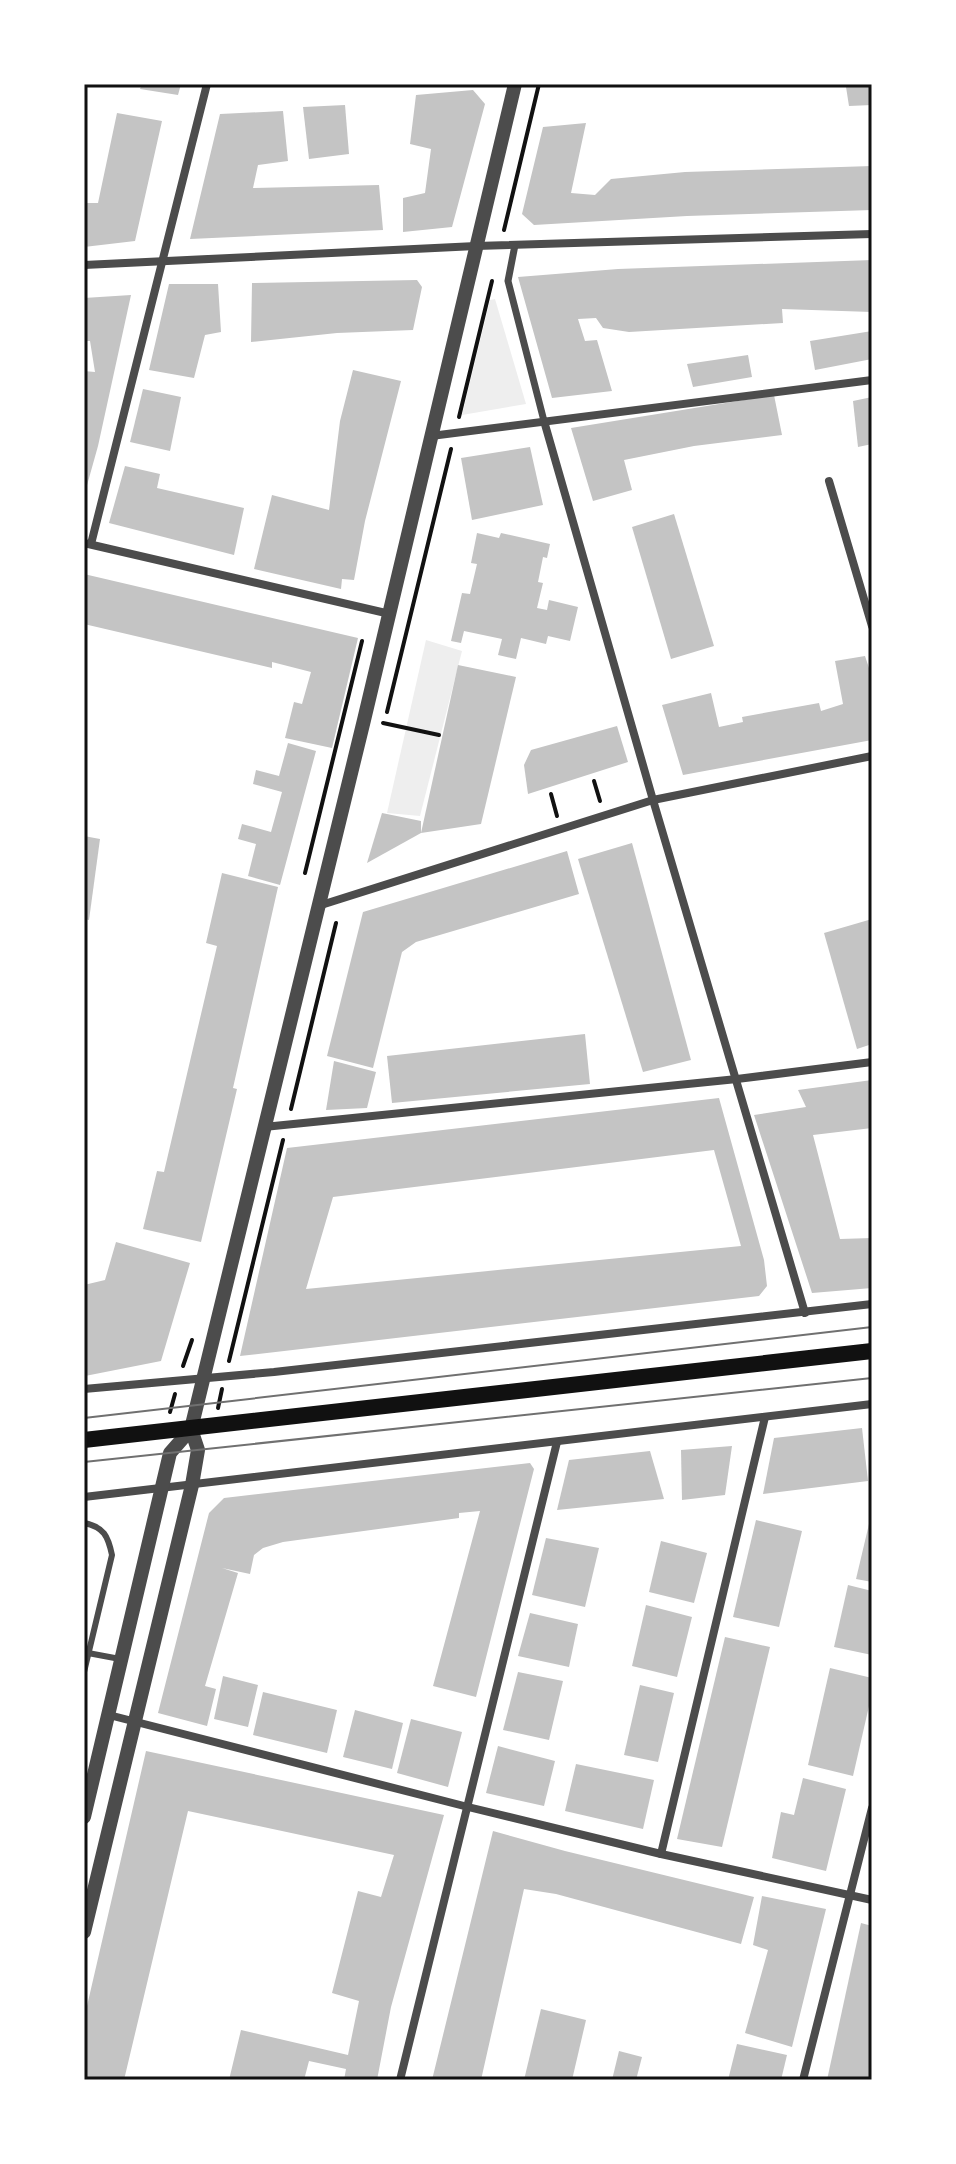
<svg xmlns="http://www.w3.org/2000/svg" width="956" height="2164" font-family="'Work Sans',sans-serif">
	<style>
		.green { fill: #eee }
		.building { fill: #c4c4c4; fill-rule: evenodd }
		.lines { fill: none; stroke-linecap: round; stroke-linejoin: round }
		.path { stroke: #111; stroke-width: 4 }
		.service { stroke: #4c4c4c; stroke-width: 6 }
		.pedestrian { stroke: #4c4c4c; stroke-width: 7 }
		.minor { stroke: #4c4c4c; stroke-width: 8 }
		.tertiary { stroke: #4c4c4c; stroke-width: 14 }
		.secondary { stroke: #111; stroke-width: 16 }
		.tram { stroke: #707070; stroke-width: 2 }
		.neatline { fill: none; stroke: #111; stroke-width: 3 }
	</style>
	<rect width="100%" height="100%" fill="#fff"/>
	<g class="green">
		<polygon points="495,299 526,404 462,415 490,300"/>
		<polygon points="426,640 462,651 420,816 387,813"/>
	</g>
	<g class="building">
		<polygon points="142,84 181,84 178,95 140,89"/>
		<polygon points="872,84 872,105 849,106 846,87"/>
		<polygon points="473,90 485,104 452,227 403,232 403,198 425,193 431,149 410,144 416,95"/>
		<polygon points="345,105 349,154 309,159 303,107"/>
		<polygon points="283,111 288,161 258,165 253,188 379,185 383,230 190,239 220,114"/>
		<polygon points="117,113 162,121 135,241 84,247 84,203 98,203"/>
		<polygon points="586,123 571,193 595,195 611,179 685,172 872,166 872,210 687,216 534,225 522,214 543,127"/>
		<polygon points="872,260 872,312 782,309 783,323 629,332 603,328 596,318 578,319 585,341 597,340 612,391 552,398 518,277 618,269"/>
		<polygon points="417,280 422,287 413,330 337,333 251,342 252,283"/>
		<polygon points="169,284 218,284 221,332 205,335 194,378 149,370"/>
		<polygon points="131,295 98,446 84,496 84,371 95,372 90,341 84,341 84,298"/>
		<polygon points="872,331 872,359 815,370 810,341"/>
		<polygon points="748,355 752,377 693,387 687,364"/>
		<polygon points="353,370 401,381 365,521 354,580 342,579 341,589 254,569 272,495 329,510 340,421"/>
		<polygon points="143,389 181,397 170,451 130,442"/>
		<polygon points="774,395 782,435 694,446 624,460 632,490 593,501 571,428"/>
		<polygon points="872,397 872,444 858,447 853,401"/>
		<polygon points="530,447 543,505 472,520 461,458"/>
		<polygon points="125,466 160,474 157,488 244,508 234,555 109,523"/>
		<polygon points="674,514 714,646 671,659 632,527"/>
		<polygon points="477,533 499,538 501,533 550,544 547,558 543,557 538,582 543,583 537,608 547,610 549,600 578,607 570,641 548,636 546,644 521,638 516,659 498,655 502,639 464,631 461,643 451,641 462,593 470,594 477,564 471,563"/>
		<polygon points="84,574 358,638 332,748 285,738 294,702 302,704 311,672 272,662 272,668 84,624"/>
		<polygon points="865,656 872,677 872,740 683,775 662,705 711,693 719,727 743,722 742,717 819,703 821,711 843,704 835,661"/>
		<polygon points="458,665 516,677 481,824 421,833"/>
		<polygon points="617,726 628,762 528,794 524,765 531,750"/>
		<polygon points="288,743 316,751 280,885 248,876 256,844 238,839 242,824 271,832 282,792 253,784 256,770 279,776"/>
		<polygon points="382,813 421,821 421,833 367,863"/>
		<polygon points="84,836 100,839 89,920 84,919"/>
		<polygon points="632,843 691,1060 643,1072 578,859"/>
		<polygon points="567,851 579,894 416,942 402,952 373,1068 327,1056 363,912"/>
		<polygon points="222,873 278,887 233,1088 237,1089 201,1242 143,1229 157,1171 164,1172 217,946 206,943"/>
		<polygon points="872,919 872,1044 857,1049 824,933"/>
		<polygon points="585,1034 590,1084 392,1103 387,1056"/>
		<polygon points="334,1061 376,1072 367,1108 326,1110"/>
		<polygon points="872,1080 872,1128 813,1135 840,1239 872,1238 872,1288 812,1293 754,1115 806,1107 798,1090"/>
		<path d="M719,1098L764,1260L767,1286L759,1296L240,1356L287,1148ZM714,1150L741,1246L306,1289L333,1197Z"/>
		<polygon points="116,1242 190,1263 161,1361 85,1376 84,1285 105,1280"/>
		<polygon points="862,1428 868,1481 763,1494 774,1438"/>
		<polygon points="732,1446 725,1495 682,1500 681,1450"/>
		<polygon points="650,1451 664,1499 557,1510 569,1460"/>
		<polygon points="530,1463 534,1469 476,1697 433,1686 480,1511 459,1513 459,1518 283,1542 263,1548 254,1555 250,1574 222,1568 238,1573 205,1686 216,1689 207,1726 158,1713 209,1513 224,1498"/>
		<polygon points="756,1520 802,1531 779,1627 733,1617"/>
		<polygon points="869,1524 872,1524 872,1582 856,1579"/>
		<polygon points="546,1538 599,1548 585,1607 532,1595"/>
		<polygon points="661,1541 707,1553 694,1603 649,1592"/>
		<polygon points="848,1585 872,1591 872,1655 834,1647"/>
		<polygon points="646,1605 692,1617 677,1677 632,1666"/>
		<polygon points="530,1613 578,1624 569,1667 518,1656"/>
		<polygon points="725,1637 770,1647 722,1847 677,1839"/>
		<polygon points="830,1668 872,1678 872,1693 853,1776 808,1765"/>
		<polygon points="518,1672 563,1681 549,1740 503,1730"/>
		<polygon points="223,1676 258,1685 248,1727 214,1719"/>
		<polygon points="640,1685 674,1693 658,1762 624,1755"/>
		<polygon points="263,1692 337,1710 327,1753 253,1735"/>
		<polygon points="355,1710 403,1723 392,1769 343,1757"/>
		<polygon points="411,1719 462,1732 448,1787 397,1773"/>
		<polygon points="498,1746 555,1761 544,1806 486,1793"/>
		<polygon points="146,1751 444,1815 391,2007 377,2080 344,2080 346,2069 309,2061 304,2080 229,2080 241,2030 348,2055 359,2001 332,1993 358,1891 381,1897 394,1855 188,1811 124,2080 84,2080 84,2019"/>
		<polygon points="576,1764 654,1780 643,1829 565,1811"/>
		<polygon points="803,1778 846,1789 826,1871 772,1858 781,1812 794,1815"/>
		<polygon points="493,1831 565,1851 754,1897 741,1944 556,1894 524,1889 481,2080 432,2080"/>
		<polygon points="762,1896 826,1909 792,2047 745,2033 768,1950 753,1945"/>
		<polygon points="861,1923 872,1926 872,2080 827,2080"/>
		<polygon points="541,2009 586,2020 572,2080 524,2080"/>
		<polygon points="737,2044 787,2055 781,2080 728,2080"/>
		<polygon points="619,2051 642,2057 636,2080 612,2080"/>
	</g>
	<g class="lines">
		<g class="path">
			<polyline points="504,230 539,84"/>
			<polyline points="459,417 492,281"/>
			<polyline points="387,712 451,449"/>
			<polyline points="383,723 439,735"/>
			<polyline points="594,781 600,801"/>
			<polyline points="551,794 557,816"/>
			<polyline points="305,873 362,641"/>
			<polyline points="291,1109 336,923"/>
			<polyline points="229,1361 283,1140"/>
			<polyline points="183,1366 192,1340"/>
			<polyline points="218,1408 222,1389"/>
			<polyline points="170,1412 175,1394"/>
		</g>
		<g class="service">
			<path d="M84,1523C104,1527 108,1536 112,1555L84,1672"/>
			<polyline points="88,1653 120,1659"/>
		</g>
		<polyline class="pedestrian" points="515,245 508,281 544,421"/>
		<g class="minor">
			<polyline points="84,265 476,246 872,234"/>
			<polyline points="544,421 653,800 805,1313"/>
			<polyline points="431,436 872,380"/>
			<polyline points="829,481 872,626"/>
			<polyline points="84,543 390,614"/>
			<polyline points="91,544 207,84"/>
			<polyline points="318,906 653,800 872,756"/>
			<polyline points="264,1127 737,1079 872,1062"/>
			<polyline points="84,1389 274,1372 872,1304"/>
			<polyline points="84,1497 872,1404"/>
			<polyline points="109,1715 468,1807 661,1854 872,1900"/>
			<polyline points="661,1854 765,1417"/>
			<polyline points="400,2080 557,1442"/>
			<polyline points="803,2080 872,1808"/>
		</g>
		<g class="tertiary">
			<polyline points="84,1817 170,1453 191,1429 364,720 515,84"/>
			<polyline points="84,1932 192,1485 198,1450 191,1429"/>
		</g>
		<polyline class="secondary" points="84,1440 872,1351"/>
		<g class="tram">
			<polyline points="84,1418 872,1327"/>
			<polyline points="84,1462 872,1378"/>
		</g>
	</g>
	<rect width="956" height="2164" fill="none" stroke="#ffffff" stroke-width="172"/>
	<rect x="86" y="86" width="784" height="1992" class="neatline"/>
</svg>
